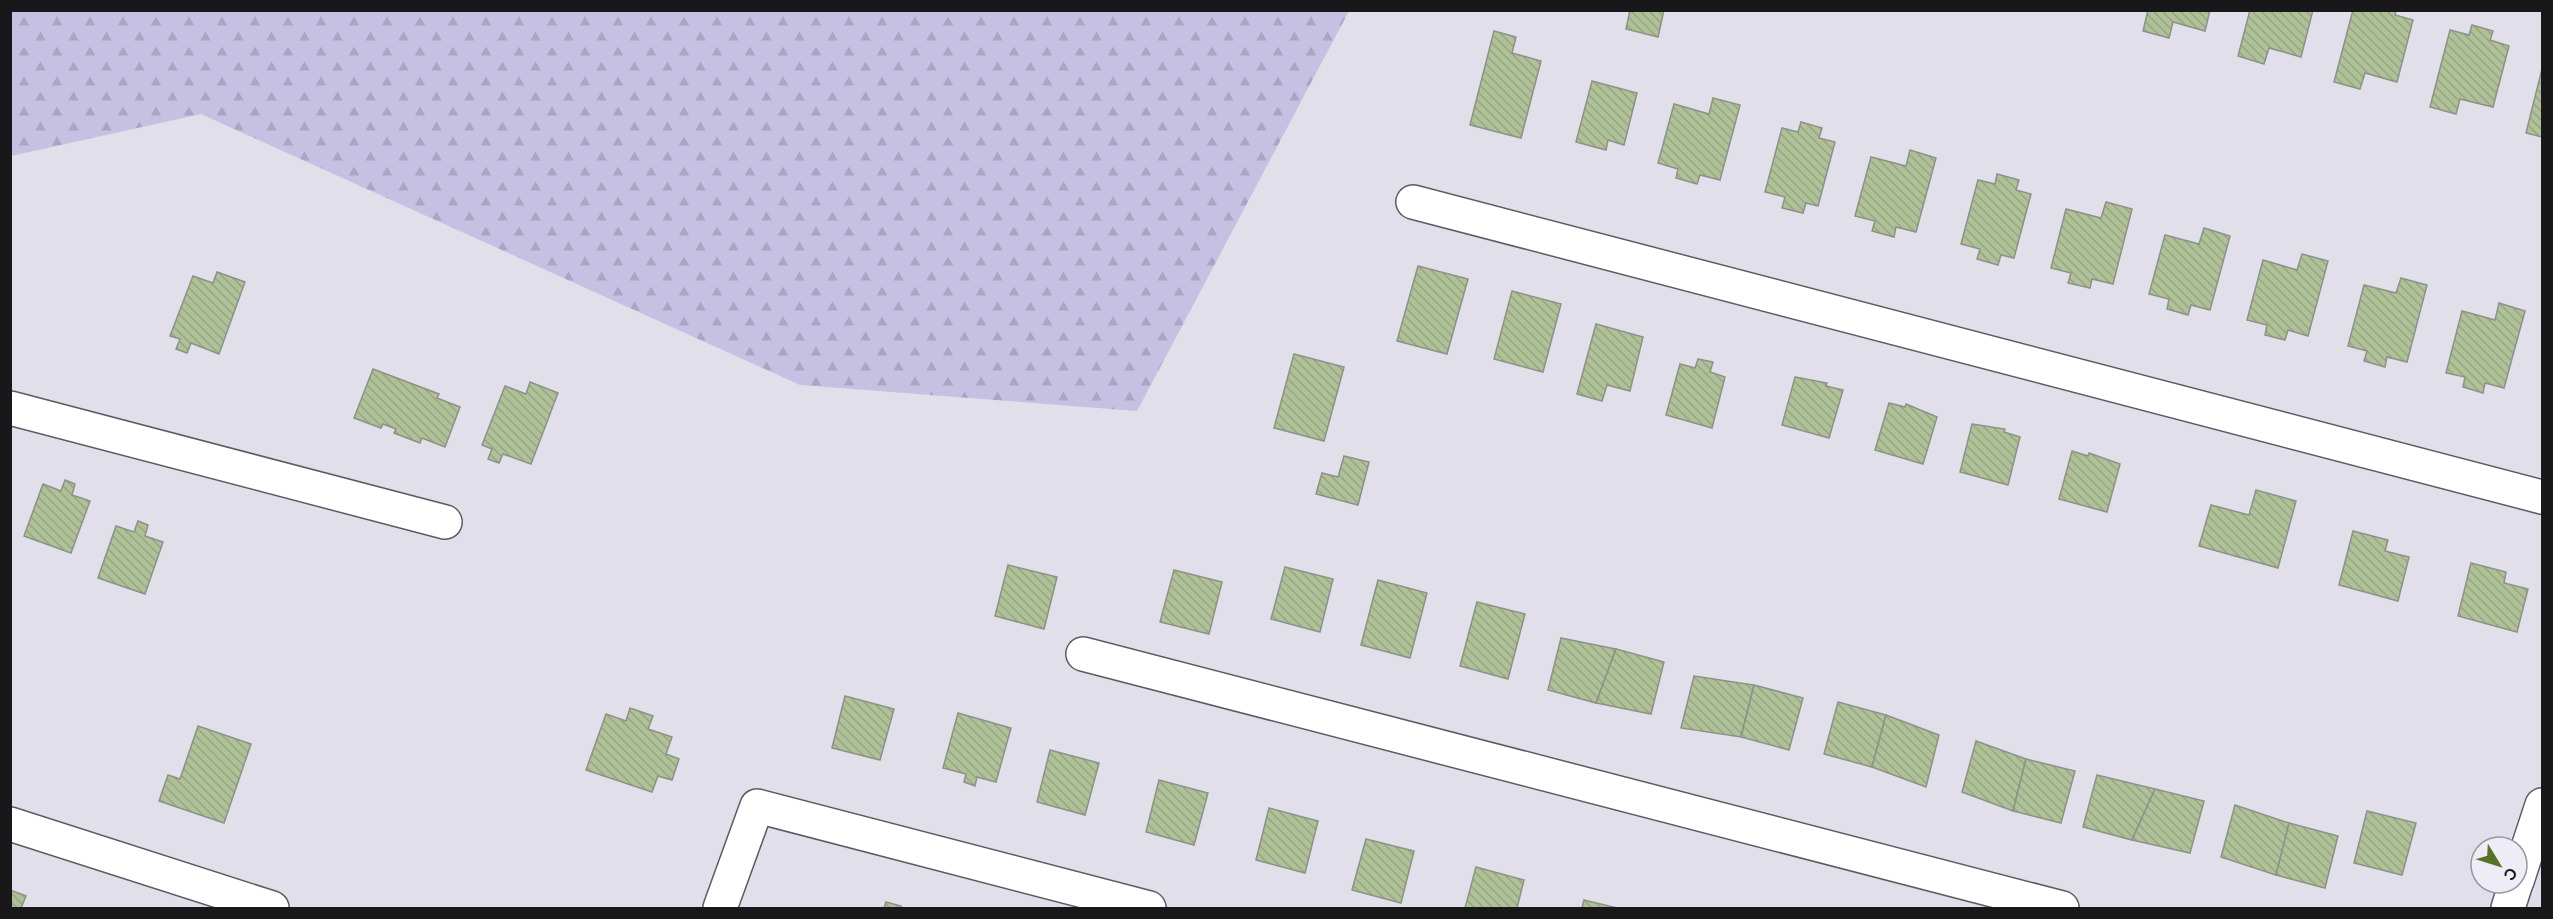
<svg xmlns="http://www.w3.org/2000/svg" width="2553" height="919" font-family="Raleway,sans-serif">
	<style>
		.forest { fill: url(#forest-firs) }
		.building { fill: url(#building-back-hatch); stroke: #8d9188; stroke-width: 1.5 }
		.lines { fill: none; stroke-linecap: round; stroke-linejoin: round }
		.minor-casing { stroke: #5c5b63; stroke-width: 36 }
		.minor { stroke: #fff; stroke-width: 33 }
	</style>
	<defs>
		<pattern id="forest-firs" width="22" height="20" patternUnits="userSpaceOnUse" patternTransform="scale(1.5)"><rect width="22" height="20" fill="#c6c1e3"/><path d="M5 1l3.5 6h-7zM16 11l3.5 6h-7z" fill="#a9a5c2"/></pattern>
		<pattern id="building-back-hatch" width="6" height="6" patternUnits="userSpaceOnUse" patternTransform="scale(1.5)"><rect width="6" height="6" fill="#afc197"/><path d="M-1 5l2 2M0 0l6 6M5-1l2 2" fill="none" stroke="#96a582"/></pattern>
	</defs>
	<rect width="100%" height="100%" fill="#e1dfe9"/>
	<polygon class="forest" points="10,11 11,10 1349,11 1137,411 800,385 201,114 11,156"/>
	<g class="building">
		<polygon points="1630,10 1664,10 1658,37 1626,29"/>
		<polygon points="2148,10 2210,10 2205,31 2173,22 2169,38 2143,31"/>
		<polygon points="2250,10 2313,10 2301,57 2269,48 2264,64 2238,56"/>
		<polygon points="2353,10 2396,10 2395,15 2413,20 2397,82 2365,73 2360,89 2334,82"/>
		<polygon points="2472,25 2493,31 2490,40 2509,46 2493,107 2460,99 2456,114 2430,107 2450,30 2469,35"/>
		<polygon points="1494,31 1516,37 1512,53 1541,61 1521,138 1470,125"/>
		<polygon points="2542,69 2542,137 2526,133"/>
		<polygon points="1592,81 1637,93 1624,145 1608,140 1606,150 1576,142"/>
		<polygon points="1713,98 1740,105 1720,180 1700,175 1697,184 1676,178 1678,169 1658,163 1674,104 1709,114"/>
		<polygon points="1801,122 1822,128 1819,138 1835,142 1818,206 1806,203 1803,213 1782,208 1785,197 1765,192 1782,128 1798,132"/>
		<polygon points="1910,150 1936,158 1916,232 1896,227 1894,237 1872,231 1875,221 1855,216 1871,157 1906,166"/>
		<polygon points="1997,174 2019,180 2016,190 2031,194 2014,258 2001,255 1998,265 1977,259 1980,249 1961,244 1978,180 1995,184"/>
		<polygon points="2106,202 2132,209 2113,284 2092,279 2090,288 2068,283 2071,273 2051,268 2066,209 2101,218"/>
		<polygon points="2204,228 2230,236 2210,310 2191,305 2188,315 2167,309 2169,299 2149,294 2165,235 2199,244"/>
		<polygon points="2302,254 2328,261 2308,336 2288,330 2285,340 2265,335 2267,325 2247,320 2263,260 2297,270"/>
		<polygon points="1418,266 1468,279 1447,354 1397,341"/>
		<polygon points="217,272 245,282 219,354 191,343 187,353 176,349 180,339 170,336 193,276 213,283"/>
		<polygon points="2401,278 2427,285 2407,362 2387,357 2385,367 2364,361 2367,351 2348,346 2364,285 2396,293"/>
		<polygon points="1512,291 1561,304 1543,372 1494,359"/>
		<polygon points="2499,303 2525,311 2504,388 2485,383 2483,393 2463,387 2465,377 2446,373 2462,311 2495,320"/>
		<polygon points="1596,324 1643,337 1630,391 1607,385 1602,401 1577,394"/>
		<polygon points="1294,354 1344,367 1324,441 1274,428"/>
		<polygon points="1698,359 1713,362 1710,372 1725,377 1712,428 1666,415 1680,364 1695,368"/>
		<polygon points="373,369 439,394 437,398 460,407 445,447 422,438 420,443 394,433 396,429 383,424 381,428 354,418"/>
		<polygon points="1795,377 1827,383 1826,386 1843,390 1829,438 1782,425"/>
		<polygon points="530,382 558,393 531,464 503,454 499,463 488,459 492,449 482,445 505,386 526,394"/>
		<polygon points="1889,403 1905,407 1906,404 1937,417 1923,464 1875,450"/>
		<polygon points="1972,424 2005,429 2004,432 2020,437 2008,485 1960,472"/>
		<polygon points="2072,451 2088,456 2089,453 2120,464 2107,512 2059,499"/>
		<polygon points="1344,456 1369,462 1358,505 1316,494 1322,473 1338,477"/>
		<polygon points="65,480 75,484 72,495 90,501 71,553 24,536 43,484 61,491"/>
		<polygon points="2256,490 2296,501 2278,568 2199,546 2211,505 2249,515"/>
		<polygon points="138,521 148,525 145,536 163,542 145,594 98,578 116,526 134,532"/>
		<polygon points="2353,531 2388,540 2385,551 2409,557 2398,601 2339,585"/>
		<polygon points="2471,563 2506,572 2504,583 2528,589 2517,632 2458,616"/>
		<polygon points="1008,565 1057,577 1044,629 995,616"/>
		<polygon points="1285,567 1333,579 1320,632 1271,619"/>
		<polygon points="1174,570 1222,582 1209,634 1160,622"/>
		<polygon points="1378,580 1427,593 1410,658 1361,645"/>
		<polygon points="1477,602 1525,614 1508,679 1460,666"/>
		<polygon points="1561,638 1616,649 1596,703 1548,690"/>
		<polygon points="1616,649 1664,662 1651,714 1596,703"/>
		<polygon points="1694,676 1754,685 1741,737 1681,728"/>
		<polygon points="1754,685 1803,698 1789,750 1741,737"/>
		<polygon points="845,696 894,709 880,760 832,748"/>
		<polygon points="1838,702 1886,715 1872,767 1824,754"/>
		<polygon points="630,708 653,716 648,729 672,737 666,754 679,759 672,780 658,776 652,792 586,770 606,714 626,721"/>
		<polygon points="958,713 1011,728 996,782 977,777 975,786 964,782 966,774 943,768"/>
		<polygon points="1886,715 1939,735 1926,787 1872,767"/>
		<polygon points="198,726 251,744 224,823 159,801 168,775 180,779"/>
		<polygon points="1976,741 2026,759 2013,811 1962,792"/>
		<polygon points="1050,750 1099,763 1085,815 1037,802"/>
		<polygon points="2026,759 2075,771 2061,823 2013,811"/>
		<polygon points="2097,775 2155,789 2132,840 2083,827"/>
		<polygon points="1159,780 1208,793 1194,845 1146,832"/>
		<polygon points="2155,789 2204,801 2190,853 2132,840"/>
		<polygon points="2235,805 2289,823 2276,875 2221,857"/>
		<polygon points="1269,808 1318,821 1305,873 1256,860"/>
		<polygon points="2367,811 2416,823 2402,875 2354,863"/>
		<polygon points="2289,823 2338,836 2325,888 2276,875"/>
		<polygon points="1366,839 1414,851 1401,903 1352,890"/>
		<polygon points="1476,867 1524,880 1517,908 1465,908"/>
		<polygon points="10,890 26,896 21,908 10,908"/>
		<polygon points="1584,900 1617,908 1582,908"/>
		<polygon points="886,902 901,906 901,908 884,908"/>
	</g>
	<g class="lines">
		<g class="minor-casing">
			<g id="minor">
				<polyline points="1413,202 2542,497"/>
				<polyline points="10,408 445,522"/>
				<polyline points="1083,654 2062,908"/>
				<polyline points="10,824 272,908"/>
				<polyline points="2517,881 2542,805"/>
				<polyline points="720,908 757,806 1149,908"/>
				<polyline points="2508,908 2516,883"/>
			</g>
		</g>
		<use href="#minor" class="minor"/>
	</g>
	<rect width="2553" height="919" fill="none" stroke="#18171a" stroke-width="24"/>
	<g transform="translate(2499 865) rotate(128)"><circle r="28" fill="#eeedf7" stroke="#98979f" stroke-width="1.5"/>
	<path d="M0-4.5L10 22L0 15L-10 22Z" fill="#577226"/>
	<text y="-9" font-size="16" font-weight="bold" text-anchor="middle" fill="#18171a">С</text>
	</g>
</svg>
